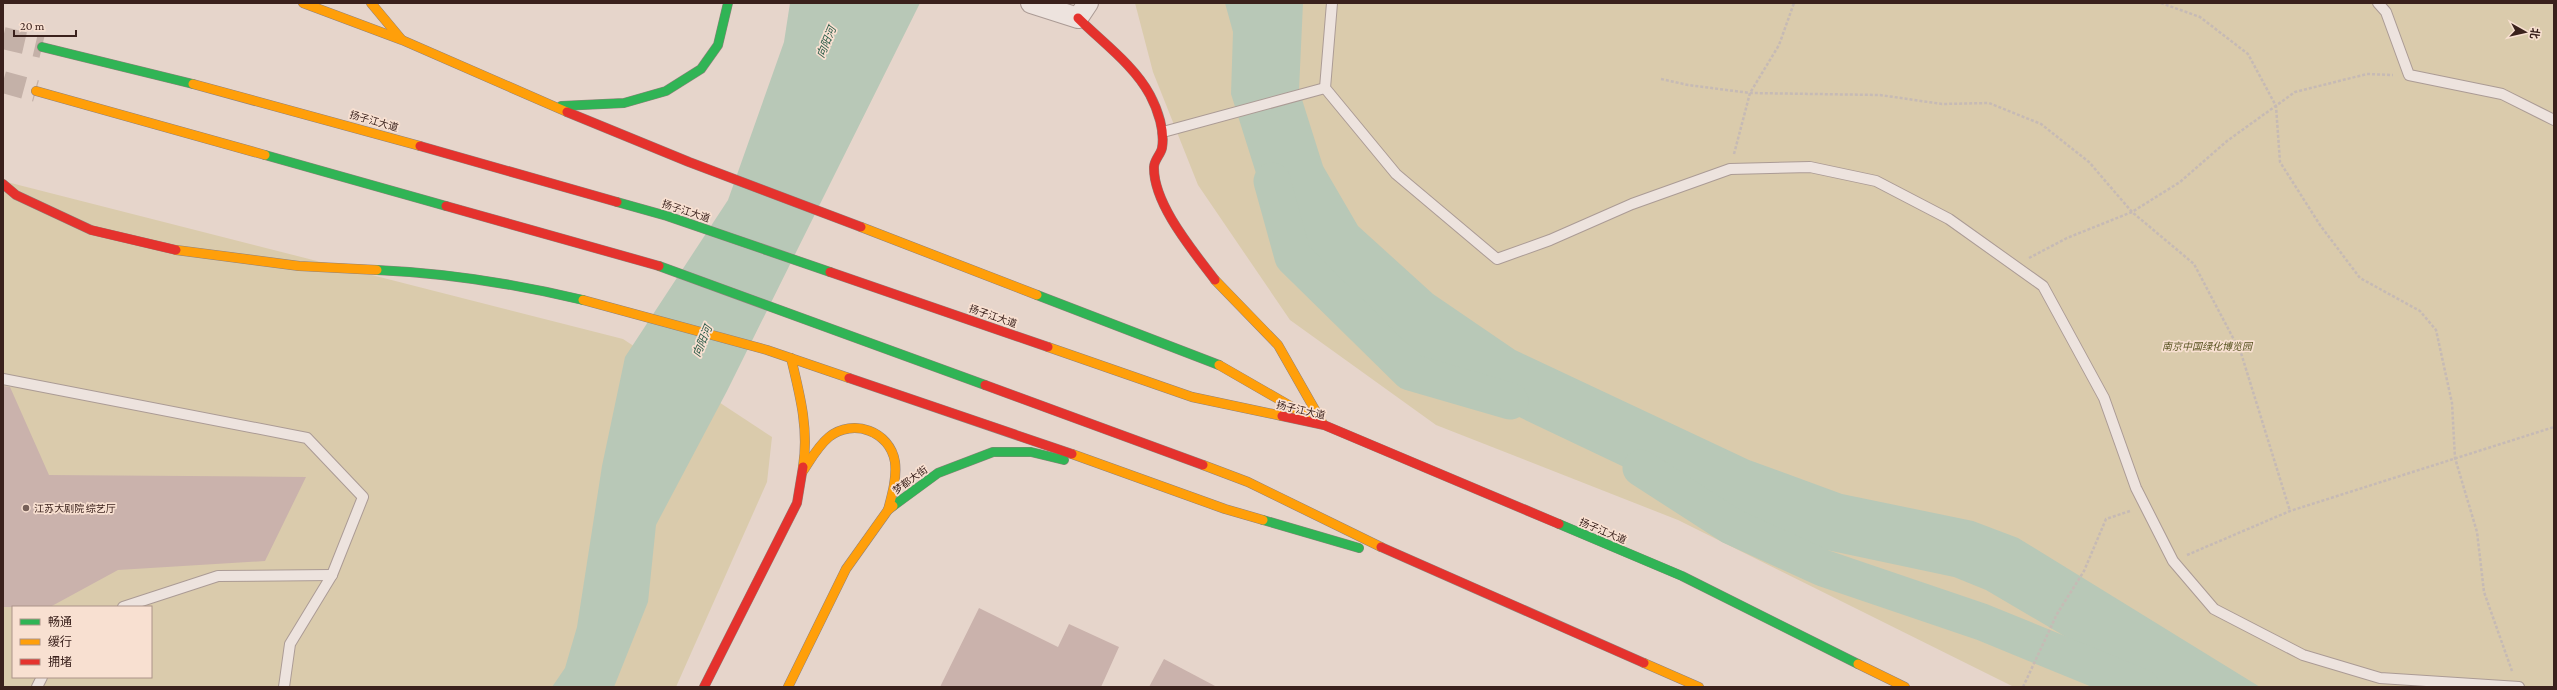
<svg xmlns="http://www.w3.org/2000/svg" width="2557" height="690" font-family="'Crimson Pro','Noto Sans SC',serif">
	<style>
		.green { fill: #dacbac; fill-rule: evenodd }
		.water { fill: #b8c8b7 }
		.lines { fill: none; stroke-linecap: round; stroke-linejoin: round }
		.river { stroke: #b8c8b7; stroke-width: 37 }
		.building { fill: #cab2ac }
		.highway-tunnel { stroke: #c4b1a8; stroke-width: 22; stroke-dasharray: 22 11; stroke-linecap: butt }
		.lane-casing { stroke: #ab9b95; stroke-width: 12 }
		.street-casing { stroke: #ab9b95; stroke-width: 22 }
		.fast-casing { stroke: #90817b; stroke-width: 10 }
		.slow-casing { stroke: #90817b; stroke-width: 10 }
		.jam-casing { stroke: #90817b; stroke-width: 10 }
		.path { stroke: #c6bab5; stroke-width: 2.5; stroke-dasharray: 3 2; stroke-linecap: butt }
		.lane { stroke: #ede3de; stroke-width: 10 }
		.street { stroke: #ede3de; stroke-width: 20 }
		.fast { stroke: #30b455; stroke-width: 9 }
		.slow { stroke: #ff9f0a; stroke-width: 9 }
		.jam { stroke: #e5322d; stroke-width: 9 }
		.poi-dot { fill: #766059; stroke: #f8e0d1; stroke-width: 1.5 }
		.labels { text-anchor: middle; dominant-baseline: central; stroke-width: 3.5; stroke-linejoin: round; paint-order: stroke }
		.street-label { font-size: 10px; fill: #3a211c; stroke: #f8e0d1 }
		.park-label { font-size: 10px; font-style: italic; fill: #585421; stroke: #f8e0d1 }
		.poi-label { font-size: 10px; fill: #3a211c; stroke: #f8e0d1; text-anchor: start }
		.water-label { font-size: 11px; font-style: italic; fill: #2a5b48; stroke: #f8e0d1 }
	</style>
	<rect width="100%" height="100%" fill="#e6d5cb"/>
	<g class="green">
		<polygon points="1135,3 2554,3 2554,687 2014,687 1678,520 1436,425 1290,320 1198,185 1153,72"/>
		<path d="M3,181L623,339L772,437L767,482L676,687H3ZM13,607H151V677H13Z"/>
	</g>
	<g class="water">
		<polygon points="790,3 920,3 727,391 656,525 648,602 614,687 552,687 565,668 577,627 602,466 625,357 728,200 784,42"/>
		<polygon points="1225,3 1303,3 1299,90 1323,166 1358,226 1433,294 1515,350 1749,460 1842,494 1973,521 2018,538 2260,687 2151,687 1986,590 1954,577 1822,549 1721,513 1479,398 1389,337 1299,253 1260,186 1231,94 1233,32"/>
	</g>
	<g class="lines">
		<g class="river">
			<polyline points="1272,181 1293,257 1410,372 1510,401"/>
			<polyline points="1641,468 1731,526 1823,568 1982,622 2141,687"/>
		</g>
	</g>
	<g class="building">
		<polygon points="3,386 10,387 49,475 306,477 265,561 118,570 50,607 3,607"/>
		<polygon points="979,608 1058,647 1069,624 1119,647 1101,687 940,687"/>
		<polygon points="1164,659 1217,687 1149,687"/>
	</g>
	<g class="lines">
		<g class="highway-tunnel">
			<polyline points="3,38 42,47"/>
			<polyline points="3,82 36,91"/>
		</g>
		<g class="lane-casing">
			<g id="lane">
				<polyline points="1332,3 1325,88 1396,174 1497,259 1550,240 1632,204 1730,169 1810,167 1876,181 1949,219 2043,286 2104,398 2136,488 2173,561 2214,609 2303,655 2380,678 2519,687"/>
				<polyline points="2378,3 2386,12 2409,75 2502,94 2554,120"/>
				<polyline points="1163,132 1325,88"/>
				<polyline points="3,379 307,438 363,497 332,575 290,644 284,687"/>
				<polyline points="123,607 218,576 332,575"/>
				<polyline points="37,687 42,677"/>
			</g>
		</g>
		<g class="street-casing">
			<polyline id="street" points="1031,3 1078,18 1088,3"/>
		</g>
		<g class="fast-casing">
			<g id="fast">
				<polyline points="42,47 193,84"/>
				<polyline points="561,106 624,103 666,91 701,69 718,45 728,3"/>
				<polyline points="265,155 446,206"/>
				<polyline points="617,202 667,216 830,272"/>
				<polyline points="659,266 985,385"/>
				<path d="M377,270C445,273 516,284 583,300"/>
				<polyline points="1037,295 1219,365"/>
				<polyline points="893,506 938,473 993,452 1031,452 1064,460"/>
				<polyline points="1263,520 1359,548"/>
				<polyline points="1559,524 1682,576 1858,664"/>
			</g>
		</g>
		<g class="slow-casing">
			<g id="slow">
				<polyline points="303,3 402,40 567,112"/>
				<polyline points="371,3 401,39"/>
				<polyline points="193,84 420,146"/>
				<polyline points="36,91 265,155"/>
				<polyline points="861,227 1037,295"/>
				<polyline points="176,250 299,266 377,270"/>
				<polyline points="1215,280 1278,345 1323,424"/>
				<polyline points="583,300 767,350 849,378"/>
				<polyline points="1048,347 1192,397 1282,416"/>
				<path d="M791,358C800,395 809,429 803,467"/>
				<polyline points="1219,365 1306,415"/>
				<polyline points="1072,454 1225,509 1263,520"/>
				<polyline points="1203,465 1248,482 1381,547"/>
				<path d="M803,471C811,459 818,446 829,437C853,418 890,431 895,462C897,478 892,495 888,510"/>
				<polyline points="1644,663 1699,687"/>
				<polyline points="1858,664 1905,687"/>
				<polyline points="788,687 846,569 888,510 893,506"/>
			</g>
		</g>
		<g class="jam-casing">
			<g id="jam">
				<path d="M1078,18C1102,42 1134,65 1150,95C1158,110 1165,131 1162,148C1161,154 1154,160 1154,167C1153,204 1194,252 1215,280"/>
				<polyline points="567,112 689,162 861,227"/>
				<polyline points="420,146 617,202"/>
				<polyline points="3,184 16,195 91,230 176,250"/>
				<polyline points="446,206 659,266"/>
				<polyline points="830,272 1048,347"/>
				<polyline points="849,378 1072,454"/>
				<polyline points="985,385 1203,465"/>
				<polyline points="1282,416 1324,425 1559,524"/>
				<polyline points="1381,547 1644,663"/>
				<polyline points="704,687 797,503 803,467"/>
			</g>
		</g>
		<g class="path">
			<polyline points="2161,3 2200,17 2248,54 2276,106 2280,162 2320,225 2360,278 2420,311 2436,330 2452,403 2455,458 2477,532 2484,592 2512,671"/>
			<polyline points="1661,79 1688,85 1750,93 1880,95 1942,104 1989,103 2041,124 2089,162 2132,212 2194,264 2241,353 2290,511"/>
			<polyline points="1734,154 1750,93 1779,45 1794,3"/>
			<polyline points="2029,258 2067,238 2132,212 2180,182 2227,141 2295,92 2367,74 2393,75"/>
			<polyline points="2187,555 2290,511 2554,427"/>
			<polyline points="2023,687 2057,614 2084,571 2106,519 2130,511"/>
		</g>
		<use href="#lane" class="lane"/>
		<use href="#street" class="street"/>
		<use href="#fast" class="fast"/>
		<use href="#slow" class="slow"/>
		<use href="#jam" class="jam"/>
	</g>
	<circle class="poi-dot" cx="26" cy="508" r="4"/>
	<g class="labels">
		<g class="street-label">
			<text transform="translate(374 121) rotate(16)">扬子江大道</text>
			<text transform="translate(686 211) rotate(18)">扬子江大道</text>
			<text transform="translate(993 316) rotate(19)">扬子江大道</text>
			<text transform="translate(1301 410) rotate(13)">扬子江大道</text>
			<text transform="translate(910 480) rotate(-36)">梦都大街</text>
			<text transform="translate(1603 531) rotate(23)">扬子江大道</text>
		</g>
		<g class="park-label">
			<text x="2207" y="346">南京中国绿化博览园</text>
		</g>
		<g class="poi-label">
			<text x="34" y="508">江苏大剧院 综艺厅</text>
		</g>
		<g class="water-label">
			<text transform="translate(826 42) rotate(-67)">向阳河</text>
			<text transform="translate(702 341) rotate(-67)">向阳河</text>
		</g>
	</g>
	<rect width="2557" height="690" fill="none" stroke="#3a211c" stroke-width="8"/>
	<rect x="12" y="606" width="140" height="72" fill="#f8e0d1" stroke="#ac9489"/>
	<rect x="20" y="619" width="20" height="6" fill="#30b455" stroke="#ac9489"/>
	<text x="48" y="626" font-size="12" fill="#3a211c">畅通</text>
	<rect x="20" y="639" width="20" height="6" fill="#ff9f0a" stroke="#ac9489"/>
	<text x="48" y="646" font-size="12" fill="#3a211c">缓行</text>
	<rect x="20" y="659" width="20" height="6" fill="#e5322d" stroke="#ac9489"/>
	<text x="48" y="666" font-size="12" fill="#3a211c">拥堵</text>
	<g transform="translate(2525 32) rotate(98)" stroke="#f8e0d1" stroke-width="3" paint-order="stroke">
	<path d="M0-3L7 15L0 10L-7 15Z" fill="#3a211c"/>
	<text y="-6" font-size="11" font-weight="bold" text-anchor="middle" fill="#3a211c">北</text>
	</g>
	<path d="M14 30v6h62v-6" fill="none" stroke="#3a211c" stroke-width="2"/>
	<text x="20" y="30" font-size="12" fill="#3a211c" stroke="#f8e0d1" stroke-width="3" paint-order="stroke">20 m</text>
</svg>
